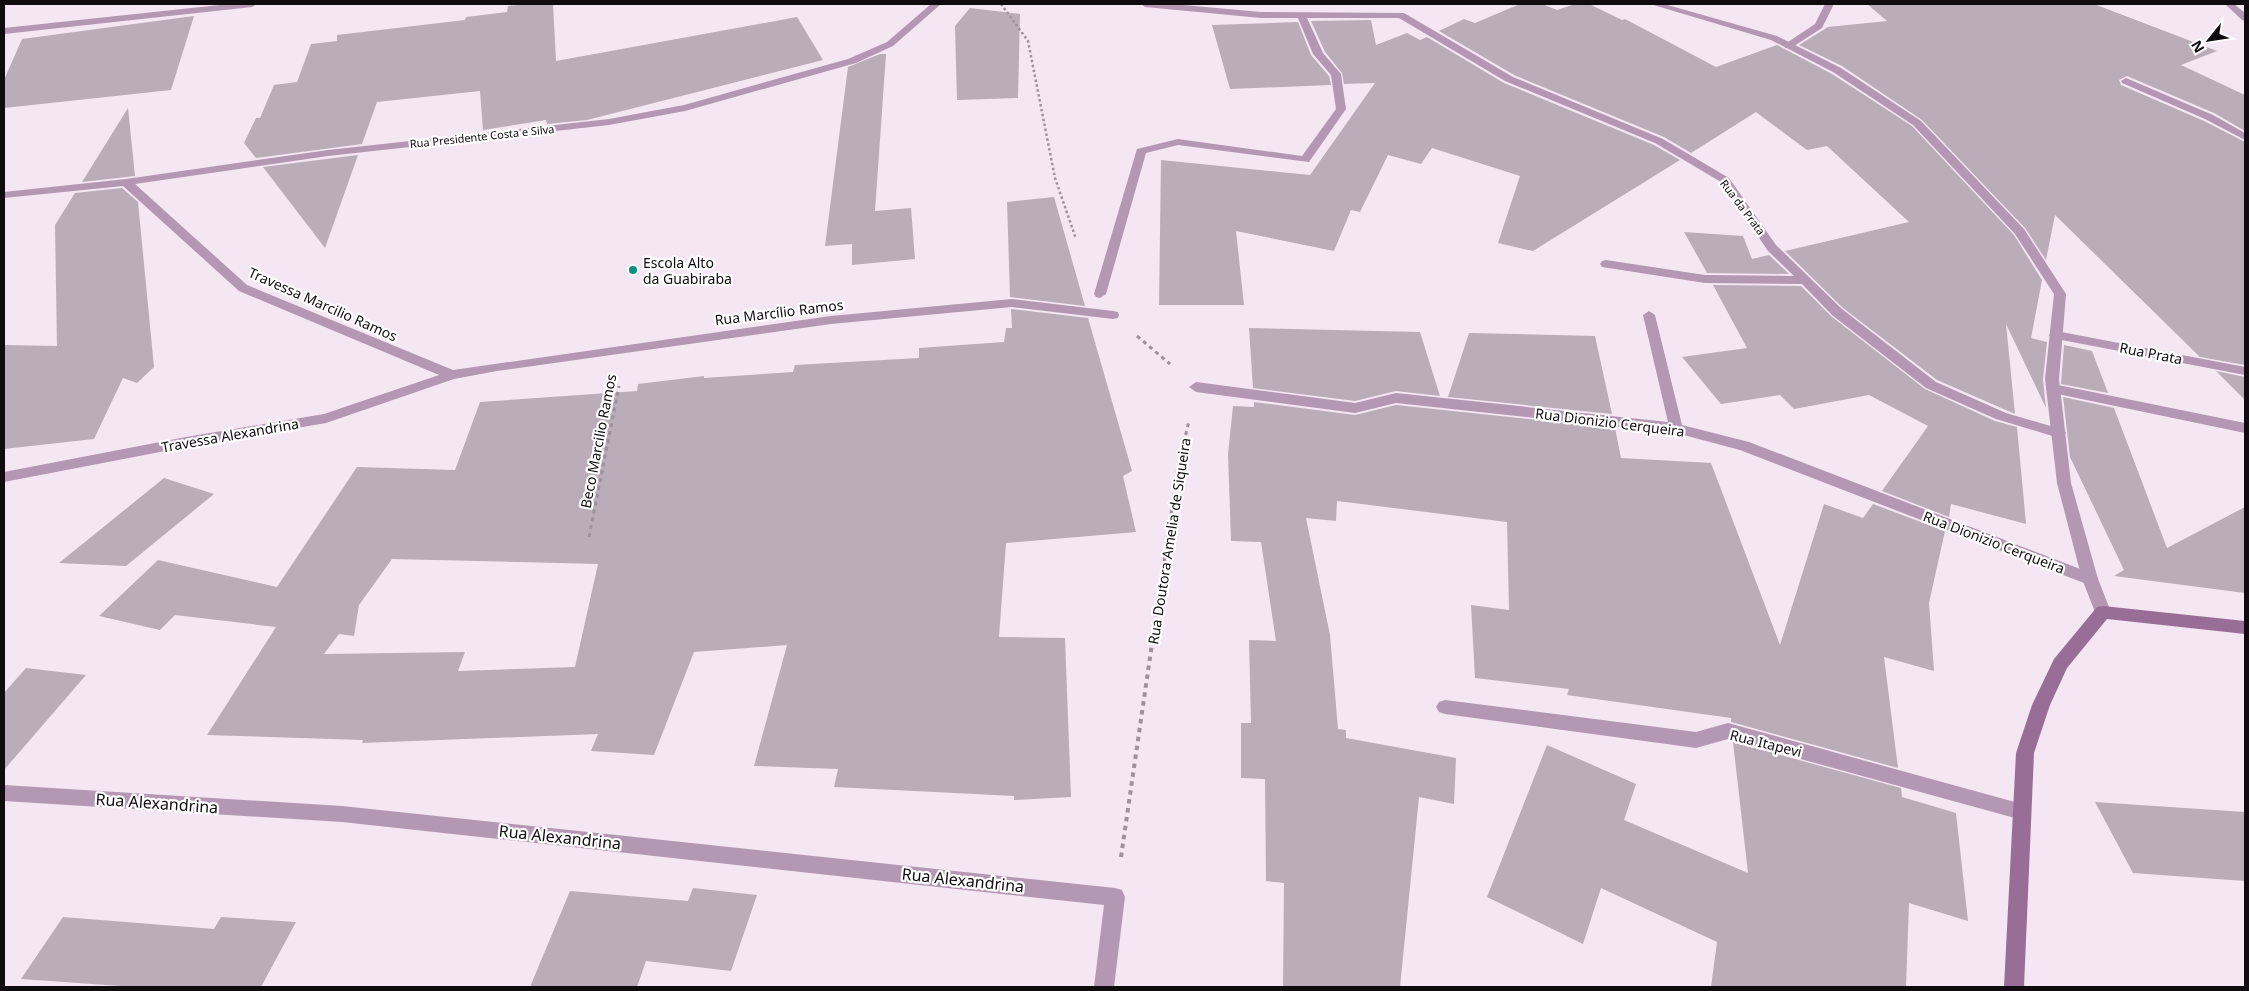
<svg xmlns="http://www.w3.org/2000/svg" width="2249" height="991" font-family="'Noto Sans',sans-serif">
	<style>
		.building { fill: #baacb9; fill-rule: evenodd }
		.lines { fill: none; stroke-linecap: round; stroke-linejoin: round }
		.path-far2 { stroke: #9d929c; stroke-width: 2.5; stroke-dasharray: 2.5 2.5; stroke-linecap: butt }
		.path-far1 { stroke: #9d929c; stroke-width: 3; stroke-dasharray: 4 4; stroke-linecap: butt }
		.path { stroke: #9d929c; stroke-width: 4; stroke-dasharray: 4.5 4.5; stroke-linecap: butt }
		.service { fill: #b497b2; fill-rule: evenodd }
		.minor { fill: #b497b2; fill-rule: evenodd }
		.secondary { fill: #986e96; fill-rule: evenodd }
		.poi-dot { fill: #03927e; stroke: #fff; stroke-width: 2 }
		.labels { text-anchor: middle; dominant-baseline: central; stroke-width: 4.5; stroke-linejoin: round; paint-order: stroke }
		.far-street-label { font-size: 11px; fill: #0f0b0f; stroke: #fff }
		.poi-label { font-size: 14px; fill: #0f0b0f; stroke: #fff; text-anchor: start }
		.street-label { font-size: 14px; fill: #0f0b0f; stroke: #fff }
		.near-street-label { font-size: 16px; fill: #0f0b0f; stroke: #fff }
	</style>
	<rect width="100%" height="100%" fill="#f5e6f3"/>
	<g class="building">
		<polygon points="527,4 553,4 556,61 797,17 823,60 587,120 547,124 546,120 483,130 480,91 377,102 362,144 256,158 244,143 256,118 260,118 274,85 297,82 311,44 337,41 337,35 465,20 466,17 507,12 508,6"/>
		<polygon points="1520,4 1542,4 1557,10 1575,4 1589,4 1622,20 1625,19 1716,67 1777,45 1832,74 1912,126 2014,235 2042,280 2031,338 2047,342 2043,379 2046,408 2006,324 2015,414 1937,380 1843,308 1785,251 1909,222 1827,146 1807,150 1756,112 1691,153 1664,137 1514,75 1439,31 1464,19 1475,23"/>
		<polygon points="1867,4 2094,4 2217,51 2181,65 2245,95 2245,131 2214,113 2127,76 2119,80 2121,85 2204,121 2245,142 2245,365 2200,357 2055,215 2046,260 2025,228 1922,120 1842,66 1799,45 1828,27 1887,21"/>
		<polygon points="970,8 1020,14 1018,98 957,100 955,26"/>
		<polygon points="194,16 171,90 4,108 4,80 22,39"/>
		<polygon points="1371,20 1376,45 1407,33 1420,40 1427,37 1504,83 1654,145 1680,160 1533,251 1498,243 1520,176 1432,148 1421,164 1388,155 1360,212 1351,210 1334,251 1236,231 1244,305 1159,305 1161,160 1310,175 1375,83 1344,84 1342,73 1325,52 1311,21"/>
		<polygon points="1298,22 1311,55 1329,76 1331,85 1230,89 1212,25"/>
		<polygon points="880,54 886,54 875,211 911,208 915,259 852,265 852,244 825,246 848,67"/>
		<polygon points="128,108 135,176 82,182"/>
		<polygon points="358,155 325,248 263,167"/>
		<polygon points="122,188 138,202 154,367 137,383 123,378 94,439 4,449 4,345 57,346 55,225 75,193"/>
		<polygon points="1054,197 1085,306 1010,297 1007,202"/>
		<polygon points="1684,232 1743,236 1752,259 1769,255 1789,274 1707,273"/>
		<polygon points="1713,285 1801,286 1831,316 1925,389 1995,421 2017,427 2026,524 1951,504 1949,517 1882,491 1928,426 1869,395 1794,409 1780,395 1721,404 1682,357 1747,348"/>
		<path d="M1011,309L1088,318L1132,471L1123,476L1136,532L1006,543L999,637L1065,638L1071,797L1014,800V796L834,787L838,769L754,766L787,645L694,652L654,755L591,751L598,734L362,743L363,740L207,735L276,627L175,615L160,630L99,616L158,560L277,587L357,467L455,470L480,402L637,391L638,384L704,376V378L793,372L795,365L919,358V348L1004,342L1006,328H1012ZM392,559L598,564L575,667L458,671L465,652L324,654L339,634L354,636L359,605Z"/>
		<polygon points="1249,328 1420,332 1440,396 1396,391 1355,401 1253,388"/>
		<polygon points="1469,333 1595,336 1612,414 1448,397"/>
		<polygon points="2064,345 2092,351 2108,393 2061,384"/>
		<polygon points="2216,371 2245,377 2245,400"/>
		<polygon points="2063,397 2114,408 2167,548 2245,507 2245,593 2114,576 2124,570 2070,457"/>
		<polygon points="1254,402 1355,415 1396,405 1615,428 1621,458 1711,463 1780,645 1824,504 1863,518 1873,504 1945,531 1929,603 1934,671 1884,657 1898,768 1731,722 1731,718 1567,695 1569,689 1475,678 1471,605 1509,610 1507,522 1337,501 1336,521 1306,518 1330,635 1338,729 1346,730 1346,738 1456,758 1454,804 1419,797 1400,987 1283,987 1284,883 1266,881 1265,779 1241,778 1241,723 1251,723 1249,640 1276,641 1261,542 1231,541 1228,454 1233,406 1254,407"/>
		<polygon points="164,478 214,494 126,566 59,563"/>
		<polygon points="26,668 86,675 4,770 4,693"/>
		<polygon points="1733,742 1901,788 1902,797 1956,813 1968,921 1909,903 1906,987 1711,987 1717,942 1601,888 1583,944 1487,897 1547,745 1636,784 1624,820 1748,873"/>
		<polygon points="2095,802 2245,812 2245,881 2133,873"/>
		<polygon points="693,888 757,895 731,971 646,961 637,987 530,987 570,891 688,901"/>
		<polygon points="63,917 214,929 221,917 296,922 261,987 135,987 21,979"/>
	</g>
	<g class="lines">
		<polyline class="path-far2" points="1001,4 1028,41 1055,178 1076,239"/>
		<g class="path-far1">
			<polyline points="1137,336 1170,364"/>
			<polyline points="589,537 619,386"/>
			<polyline points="1163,569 1178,467 1189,421"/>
		</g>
		<polyline class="path" points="1121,857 1163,568"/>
		<g class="service">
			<polygon points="229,4 257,4 252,7 4,34 4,28"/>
			<polygon points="1141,4 1172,4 1261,12 1404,13 1513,77 1663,139 1729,178 1776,245 1842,309 1936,382 2006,413 2064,430 2066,433 2064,436 2059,438 1996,419 1926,388 1832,315 1802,284 1705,283 1602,267 1600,264 1602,261 1606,260 1705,275 1794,276 1768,251 1721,182 1655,143 1505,81 1399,18 1307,18 1323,53 1341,74 1346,109 1309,162 1178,145 1146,153 1106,294 1100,298 1096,297 1094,294 1137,149 1178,139 1302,156 1336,109 1331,75 1313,54 1298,18 1261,18 1145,7"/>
			<polygon points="1825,4 1834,4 1822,28 1791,48 1785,48 1785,44 1815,24"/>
			<polygon points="2225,4 2234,4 2245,13 2245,21 2242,20"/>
			<polygon points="2126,78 2213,115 2245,133 2245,140 2205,119 2122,83 2121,81"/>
			<polygon points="1649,311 1655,315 1682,425 1749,442 2096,575 2098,579 2096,583 2090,585 2084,583 1740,450 1676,433 1396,403 1355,413 1196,392 1189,387 1196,382 1355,403 1396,393 1668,422 1643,315"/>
			<polygon points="2056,331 2245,367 2245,375 2051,338 2049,335 2051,332"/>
			<polygon points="2053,384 2245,423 2245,433 2048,392 2046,389"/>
			<polygon points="1445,700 1696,732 1728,723 2022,804 2029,806 2031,812 2029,818 2022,820 1728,739 1696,748 1445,714 1439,712 1436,707 1439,702"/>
		</g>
		<g class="minor">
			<polygon points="931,4 941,4 893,46 856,63 685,111 609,125 328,156 135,184 247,285 453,370 831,316 1012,299 1113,311 1118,312 1119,315 1118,318 1113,319 1012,307 831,324 497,371 454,379 326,423 186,447 4,482 4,472 186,437 324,414 439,375 239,291 123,186 4,198 4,192 126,179 328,150 609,119 684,105 848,59 887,42"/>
			<polygon points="1650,4 1664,4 1777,36 1841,68 1921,121 2024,229 2066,294 2059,379 2071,483 2098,579 2111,612 2109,617 2103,618 2097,617 2095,612 2082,579 2057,483 2045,379 2054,294 2015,234 1913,125 1833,72 1771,40"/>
			<polygon points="4,785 342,806 1115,888 1122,890 1125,897 1114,987 1094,987 1104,905 342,822 4,801"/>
		</g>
		<polygon class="secondary" points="2103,606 2245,621 2245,634 2107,619 2067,668 2050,705 2034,753 2024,987 2004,987 2016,753 2032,705 2054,659 2097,607"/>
	</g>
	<circle class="poi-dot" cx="633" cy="270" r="5"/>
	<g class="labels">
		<g class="far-street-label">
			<text transform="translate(482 136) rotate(-6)">Rua Presidente Costa e Silva</text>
			<text transform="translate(1743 207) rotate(53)">Rua da Prata</text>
		</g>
		<g class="poi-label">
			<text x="643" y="262">Escola Alto<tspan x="643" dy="16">da Guabiraba</tspan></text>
		</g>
		<g class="street-label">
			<text transform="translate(323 304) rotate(24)">Travessa Marcilio Ramos</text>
			<text transform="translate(779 312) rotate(-7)">Rua Marcílio Ramos</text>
			<text transform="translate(2151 353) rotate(11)">Rua Prata</text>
			<text transform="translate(1610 422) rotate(7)">Rua Dionizio Cerqueira</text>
			<text transform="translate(230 435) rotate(-10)">Travessa Alexandrina</text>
			<text transform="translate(598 441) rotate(-79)">Beco Marcilio Ramos</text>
			<text transform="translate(1169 541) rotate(-81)">Rua Doutora Amelia de Siqueira</text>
			<text transform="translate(1994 542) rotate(21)">Rua Dionizio Cerqueira</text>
			<text transform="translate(1766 743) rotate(14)">Rua Itapevi</text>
		</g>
		<g class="near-street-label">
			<text transform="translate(157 803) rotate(4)">Rua Alexandrina</text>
			<text transform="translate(560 837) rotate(6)">Rua Alexandrina</text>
			<text transform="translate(963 880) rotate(6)">Rua Alexandrina</text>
		</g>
	</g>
	<rect width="2249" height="991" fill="none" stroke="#0f0b0f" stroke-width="10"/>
	<g transform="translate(2209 40) rotate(240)" stroke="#ffffff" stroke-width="4" paint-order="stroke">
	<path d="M0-4L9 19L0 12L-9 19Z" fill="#0f0b0f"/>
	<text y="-8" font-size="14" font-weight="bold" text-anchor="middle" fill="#0f0b0f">N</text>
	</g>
</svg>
